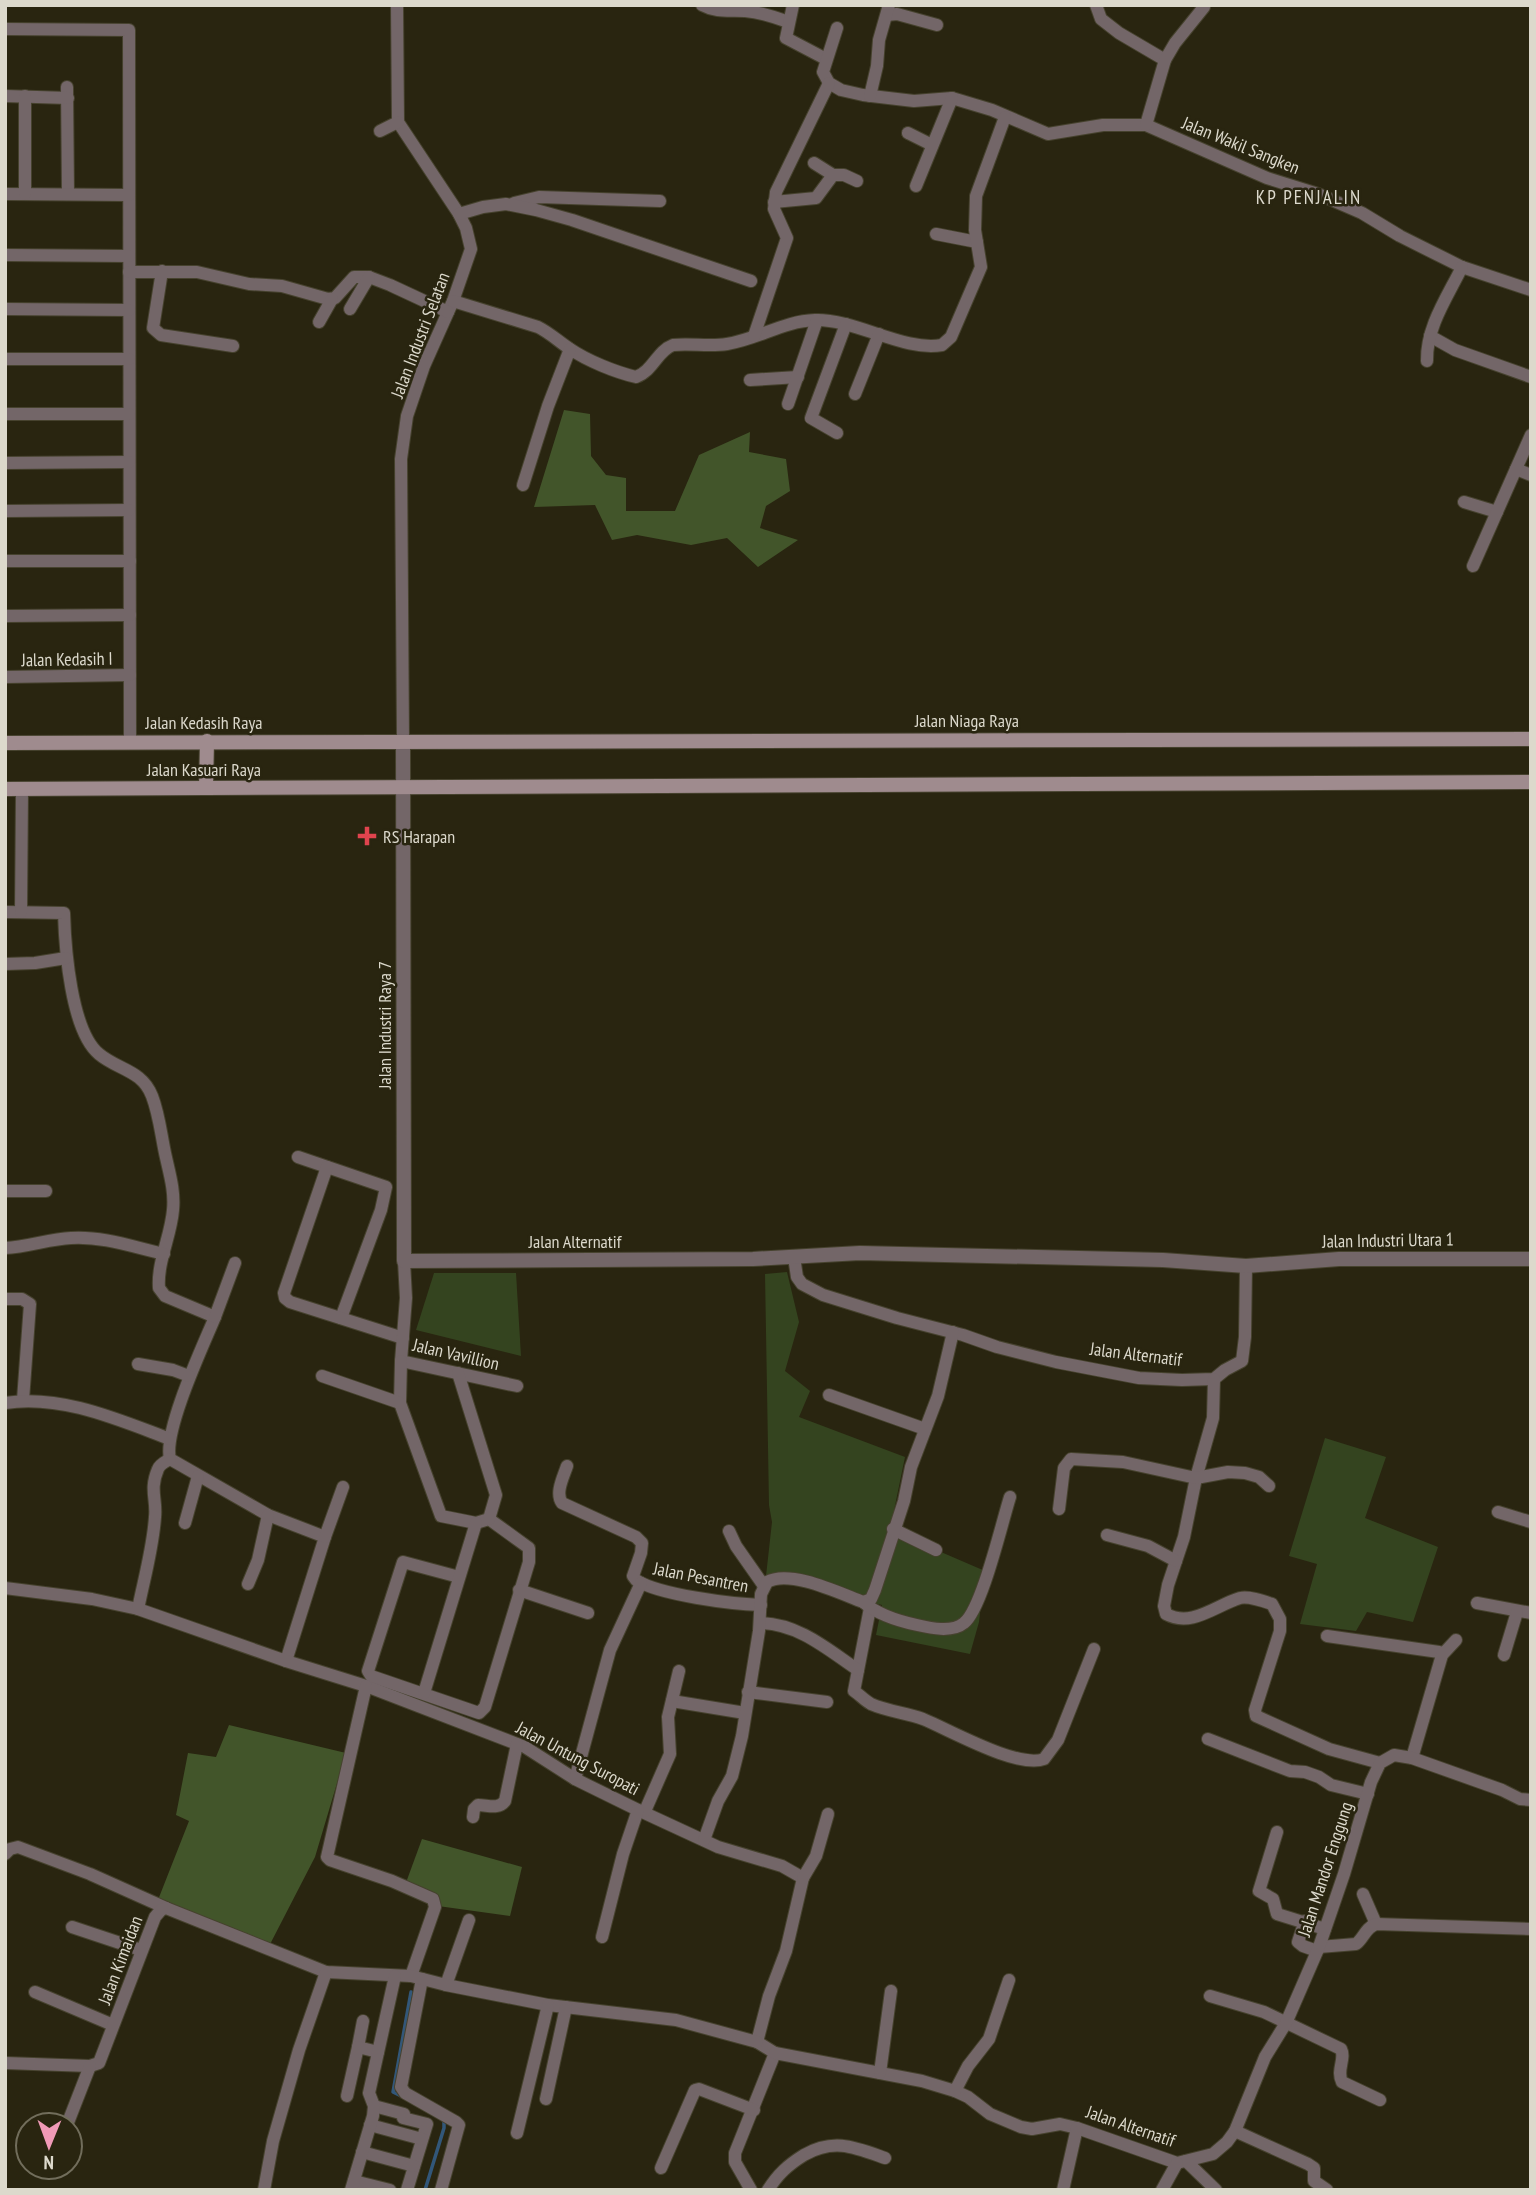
<svg xmlns="http://www.w3.org/2000/svg" width="1536" height="2195" font-family="'PT Sans Narrow',sans-serif">
	<style>
		.green { fill: #34441f }
		.forest { fill: #42552a }
		.lines { fill: none; stroke-linecap: round; stroke-linejoin: round }
		.stream { stroke: #325779; stroke-width: 3.5 }
		.minor-casing { stroke: #46422e; stroke-width: 14 }
		.tertiary-casing { stroke: #46422e; stroke-width: 16 }
		.secondary-casing { stroke: #46422e; stroke-width: 16 }
		.minor { stroke: #736668; stroke-width: 12 }
		.tertiary { stroke: #736668; stroke-width: 14 }
		.secondary { stroke: #9f8b8e; stroke-width: 14 }
		.health-dot { fill: #e0444e; stroke: #292510; stroke-width: 2.5 }
		.labels { text-anchor: middle; dominant-baseline: central; stroke-width: 5; stroke-linejoin: round; paint-order: stroke }
		.street-label { font-size: 18px; fill: #dcd9cc; stroke: #292510 }
		.poi-label { font-size: 18px; fill: #dcd9cc; stroke: #292510; text-anchor: start }
		.neighbourhood-label { font-size: 19px; letter-spacing: 2px; fill: #dcd9cc; stroke: #292510 }
	</style>
	<rect width="100%" height="100%" fill="#292510"/>
	<g class="green">
		<polygon points="787,1272 799,1322 785,1371 810,1391 799,1417 905,1457 890,1530 985,1571 979,1622 970,1654 876,1635 882,1605 766,1576 772,1522 769,1505 765,1274"/>
		<polygon points="434,1273 516,1273 521,1356 416,1330"/>
		<polygon points="1325,1438 1386,1457 1365,1518 1438,1547 1413,1622 1367,1612 1356,1631 1300,1624 1317,1564 1289,1556"/>
	</g>
	<g class="forest">
		<polygon points="564,410 590,414 591,456 606,475 626,478 626,511 675,511 699,455 750,432 749,452 786,459 790,491 766,506 760,528 798,540 758,567 727,538 691,545 637,535 612,540 595,505 534,507"/>
		<polygon points="229,1725 346,1753 315,1857 266,1952 156,1905 189,1821 176,1815 188,1753 216,1757"/>
		<polygon points="422,1839 522,1867 510,1916 438,1906 404,1888"/>
	</g>
	<g class="lines">
		<g class="stream">
			<polyline points="403,2097 393,2092 411,1992"/>
			<polyline points="425,2190 444,2128 444,2121"/>
		</g>
		<g class="minor-casing">
			<g id="minor">
				<polyline points="397,5 398,122 459,214 466,228 471,249 453,301 424,366 407,416 401,459 403,740"/>
				<path d="M702,5C717,13 729,10 745,11C760,12 775,17 788,22"/>
				<polyline points="793,5 786,38 826,59"/>
				<polyline points="1096,5 1101,19 1119,33 1165,60"/>
				<polyline points="887,15 897,14 937,25"/>
				<polyline points="837,28 823,72 829,83 841,90 863,95 914,101 952,98 992,110 1048,134 1103,125 1146,125 1267,178 1318,194 1362,213 1400,236 1462,267 1531,290"/>
				<polyline points="5,29 129,30 130,742"/>
				<polyline points="67,87 68,194"/>
				<polyline points="5,96 68,98"/>
				<polyline points="870,96 877,66 879,40 889,5"/>
				<polyline points="1146,125 1165,60 1175,43 1204,7"/>
				<polyline points="380,131 398,122"/>
				<polyline points="908,133 932,145"/>
				<polyline points="814,163 833,175"/>
				<polyline points="916,186 952,98"/>
				<polyline points="5,194 129,195"/>
				<polyline points="25,194 25,96"/>
				<polyline points="774,202 816,198 833,175 844,175 857,181"/>
				<polyline points="514,203 539,197 660,201"/>
				<polyline points="459,214 483,207 506,204 536,210 572,220 751,281"/>
				<polyline points="936,234 977,242"/>
				<polyline points="5,255 129,256"/>
				<polyline points="162,271 153,328 161,335 233,346"/>
				<polyline points="129,272 197,272 249,284 282,286 328,299 335,298 354,277 369,277 390,285 448,312"/>
				<path d="M453,301L538,327C550,333 558,341 570,349C588,361 615,372 636,377C653,371 657,351 673,345C691,343 709,347 727,344C758,339 784,321 815,320C856,319 904,352 942,345L951,337L981,267L975,230L976,196L1005,117"/>
				<polyline points="5,309 129,310"/>
				<polyline points="350,309 369,277"/>
				<polyline points="319,322 332,299"/>
				<polyline points="754,336 787,238 774,209 776,192 829,83"/>
				<polyline points="1430,336 1455,350 1531,377"/>
				<polyline points="5,359 129,359"/>
				<path d="M1427,361C1426,327 1448,296 1462,267"/>
				<polyline points="750,380 798,377"/>
				<polyline points="855,394 879,334"/>
				<polyline points="788,404 817,320"/>
				<polyline points="5,414 129,414"/>
				<polyline points="837,433 811,418 846,324"/>
				<polyline points="5,463 129,462"/>
				<polyline points="1516,469 1531,475"/>
				<polyline points="523,485 548,406 570,349"/>
				<polyline points="1464,502 1497,512"/>
				<polyline points="5,511 129,510"/>
				<polyline points="5,561 130,561"/>
				<polyline points="1473,566 1531,435"/>
				<polyline points="5,616 130,615"/>
				<polyline points="5,677 130,675"/>
				<path d="M5,912L64,913C65,948 71,1031 99,1054C118,1070 142,1070 152,1096C159,1114 161,1134 165,1153C169,1172 175,1190 173,1210C171,1236 157,1262 159,1288L165,1296L215,1317C203,1346 163,1431 170,1459L268,1515L325,1537L286,1661"/>
				<polyline points="21,912 22,789"/>
				<polyline points="5,964 35,963 66,958"/>
				<polyline points="298,1157 386,1187 381,1210 341,1318"/>
				<polyline points="327,1167 284,1293 285,1298 290,1302 403,1338"/>
				<polyline points="5,1191 46,1191"/>
				<path d="M5,1248C28,1247 49,1239 71,1238C103,1236 133,1247 164,1254"/>
				<polyline points="794,1257 797,1277 802,1284 823,1295 897,1318 963,1335 997,1347 1056,1362 1139,1378 1182,1380 1214,1379 1225,1370 1242,1361 1245,1337 1246,1266"/>
				<polyline points="404,1261 406,1298 401,1361 517,1386"/>
				<polyline points="5,1299 22,1299 30,1304 23,1400"/>
				<polyline points="215,1317 235,1263"/>
				<polyline points="401,1361 400,1403 441,1516 476,1523 489,1519 529,1548 529,1562 485,1707 479,1713 371,1676 368,1671 403,1562 459,1577"/>
				<polyline points="138,1364 173,1370 189,1376"/>
				<polyline points="458,1373 496,1495 489,1519"/>
				<polyline points="322,1376 400,1403"/>
				<path d="M1214,1379L1213,1418L1196,1478L1184,1537L1168,1585L1164,1606L1166,1614C1192,1628 1216,1605 1240,1598C1249,1596 1263,1601 1272,1604L1280,1619V1631L1255,1710L1256,1716L1329,1749L1380,1763"/>
				<polyline points="829,1395 925,1429"/>
				<path d="M5,1403C61,1394 119,1420 170,1439"/>
				<path d="M567,1466C563,1478 555,1493 562,1503L636,1537L642,1543L641,1553L633,1576L636,1580C659,1595 732,1604 761,1605"/>
				<polyline points="1059,1509 1064,1468 1071,1459 1123,1462 1196,1478 1228,1472 1245,1473 1259,1477 1269,1486"/>
				<polyline points="1498,1512 1531,1522"/>
				<polyline points="185,1523 198,1476"/>
				<polyline points="893,1529 936,1550"/>
				<polyline points="729,1531 736,1546 764,1586"/>
				<polyline points="1107,1535 1148,1546 1176,1561"/>
				<polyline points="325,1537 343,1487"/>
				<polyline points="248,1584 258,1560 268,1515"/>
				<polyline points="5,1588 92,1599 138,1609 286,1661 366,1686 525,1747 575,1779 638,1810 718,1847 782,1866 803,1878 786,1951 769,1996 757,2042 775,2053 735,2153 735,2162 751,2190"/>
				<polyline points="519,1590 588,1613"/>
				<polyline points="863,1602 871,1599 875,1590 904,1501 911,1467 938,1396 953,1332"/>
				<polyline points="1477,1603 1531,1613"/>
				<path d="M870,1608L854,1691C860,1695 864,1700 871,1704C887,1711 906,1713 923,1719C950,1730 1018,1769 1044,1759L1058,1740L1094,1649"/>
				<path d="M138,1609C144,1579 153,1548 155,1517C157,1499 149,1490 158,1469C160,1464 165,1462 170,1459"/>
				<path d="M760,1623C799,1624 827,1649 858,1670"/>
				<polyline points="1327,1636 1439,1652 1442,1655"/>
				<polyline points="1504,1655 1517,1612"/>
				<polyline points="366,1686 327,1857 330,1860 392,1881 433,1899 435,1907 411,1976"/>
				<polyline points="748,1692 827,1702"/>
				<polyline points="424,1693 476,1523"/>
				<polyline points="672,1701 745,1713"/>
				<polyline points="1208,1739 1290,1771 1305,1772 1319,1777 1331,1785 1368,1794"/>
				<polyline points="1412,1758 1442,1655 1456,1640"/>
				<polyline points="575,1779 610,1650 641,1583"/>
				<polyline points="645,1811 670,1754 668,1717 679,1671"/>
				<path d="M473,1817L474,1809L478,1805C488,1805 498,1810 505,1801L517,1744"/>
				<polyline points="1277,1832 1259,1891 1273,1899 1277,1914 1325,1929"/>
				<path d="M704,1840L718,1801L732,1776L742,1736L759,1631L761,1594L767,1582C790,1569 839,1593 863,1602C877,1614 898,1621 917,1625C930,1628 952,1633 964,1623C982,1609 1002,1522 1010,1497"/>
				<polyline points="5,1854 10,1849 18,1847 90,1874 166,1908"/>
				<polyline points="803,1878 816,1856 828,1814"/>
				<polyline points="1363,1894 1376,1924"/>
				<polyline points="1305,1921 1298,1942 1303,1946 1317,1951"/>
				<polyline points="72,1927 141,1950"/>
				<polyline points="602,1937 623,1854 638,1810"/>
				<path d="M1319,1947L1356,1944C1364,1938 1365,1928 1376,1924L1531,1929"/>
				<polyline points="422,1979 401,2087 405,2093 456,2122 459,2125 441,2190"/>
				<polyline points="446,1985 469,1920"/>
				<polyline points="35,1992 113,2025"/>
				<path d="M1210,1996L1264,2012L1341,2049C1346,2059 1336,2070 1342,2082L1380,2100"/>
				<polyline points="358,2047 363,2021"/>
				<polyline points="775,2053 922,2081 955,2091 968,2097 990,2114 1021,2127 1032,2129 1060,2124 1077,2128 1177,2163 1213,2154 1227,2142 1235,2131 1265,2057 1286,2023 1319,1947 1344,1874 1371,1782 1380,1763 1394,1755 1412,1758 1502,1790 1520,1799 1531,1800"/>
				<polyline points="5,2063 90,2066 99,2063 155,1917 161,1910 166,1908 326,1972 411,1976 446,1985 548,2005 676,2020 757,2042"/>
				<polyline points="880,2073 891,1991"/>
				<polyline points="955,2091 968,2066 989,2039 1009,1980"/>
				<polyline points="347,2096 358,2047 378,2052"/>
				<polyline points="546,2099 566,2007"/>
				<polyline points="374,2106 404,2114 403,2118 427,2124 407,2190"/>
				<polyline points="67,2125 90,2066"/>
				<polyline points="370,2125 422,2139"/>
				<polyline points="1235,2131 1308,2164 1314,2168 1314,2181 1327,2190"/>
				<polyline points="517,2133 548,2005"/>
				<polyline points="362,2152 414,2166"/>
				<polyline points="1186,2161 1216,2190"/>
				<polyline points="661,2168 695,2090 699,2089 754,2110"/>
				<polyline points="354,2181 390,2190"/>
				<polyline points="264,2190 273,2141 299,2050 326,1972"/>
				<polyline points="351,2190 373,2116 374,2106 369,2093 395,1976"/>
				<path d="M768,2190C778,2174 788,2165 804,2155C834,2138 854,2147 885,2158"/>
				<polyline points="1063,2190 1077,2128"/>
				<polyline points="1162,2190 1177,2163"/>
			</g>
		</g>
		<g class="tertiary-casing">
			<polyline id="tertiary" points="403,740 404,1261 753,1259 860,1253 1163,1260 1246,1266 1339,1259 1531,1259"/>
		</g>
		<g class="secondary-casing">
			<g id="secondary">
				<polyline points="5,743 1531,739"/>
				<polyline points="206,788 207,741"/>
				<polyline points="5,789 1531,782"/>
			</g>
		</g>
		<use href="#minor" class="minor"/>
		<use href="#tertiary" class="tertiary"/>
		<use href="#secondary" class="secondary"/>
	</g>
	<path class="health-dot" d="M363.5 825.5h7v7h7v7h-7v7h-7v-7h-7v-7h7z"/>
	<g class="labels">
		<g class="street-label">
			<text transform="translate(1241 145) rotate(22)">Jalan Wakil Sangken</text>
			<text transform="translate(420 335) rotate(-69)">Jalan Industri Selatan</text>
			<text transform="translate(67 659) rotate(-1)">Jalan Kedasih I</text>
			<text x="967" y="720">Jalan Niaga Raya</text>
			<text x="204" y="722">Jalan Kedasih Raya</text>
			<text x="204" y="769">Jalan Kasuari Raya</text>
			<text transform="translate(384 1025) rotate(-90)">Jalan Industri Raya 7</text>
			<text transform="translate(1388 1240) rotate(-1)">Jalan Industri Utara 1</text>
			<text x="575" y="1241">Jalan Alternatif</text>
			<text transform="translate(456 1354) rotate(13)">Jalan Vavillion</text>
			<text transform="translate(1136 1354) rotate(7)">Jalan Alternatif</text>
			<text transform="translate(701 1577) rotate(11)">Jalan Pesantren</text>
			<text transform="translate(578 1758) rotate(28)">Jalan Untung Suropati</text>
			<text transform="translate(1325 1869) rotate(-72)">Jalan Mandor Enggung</text>
			<text transform="translate(120 1960) rotate(-69)">Jalan Kimaidan</text>
			<text transform="translate(1131 2126) rotate(19)">Jalan Alternatif</text>
		</g>
		<g class="poi-label">
			<text x="383" y="836">RS Harapan</text>
		</g>
		<g class="neighbourhood-label">
			<text x="1309" y="197">KP PENJALIN</text>
		</g>
	</g>
	<rect width="1536" height="2195" fill="none" stroke="#dcd9cc" stroke-width="14"/>
	<g transform="translate(49 2146) rotate(181)"><circle r="33" fill="#292510" stroke="#716d5b" stroke-width="2"/>
	<path d="M0-5L12 26L0 18L-12 26Z" fill="#f09ab7"/>
	<text y="-10" font-size="19" font-weight="bold" text-anchor="middle" fill="#dcd9cc">N</text>
	</g>
</svg>
